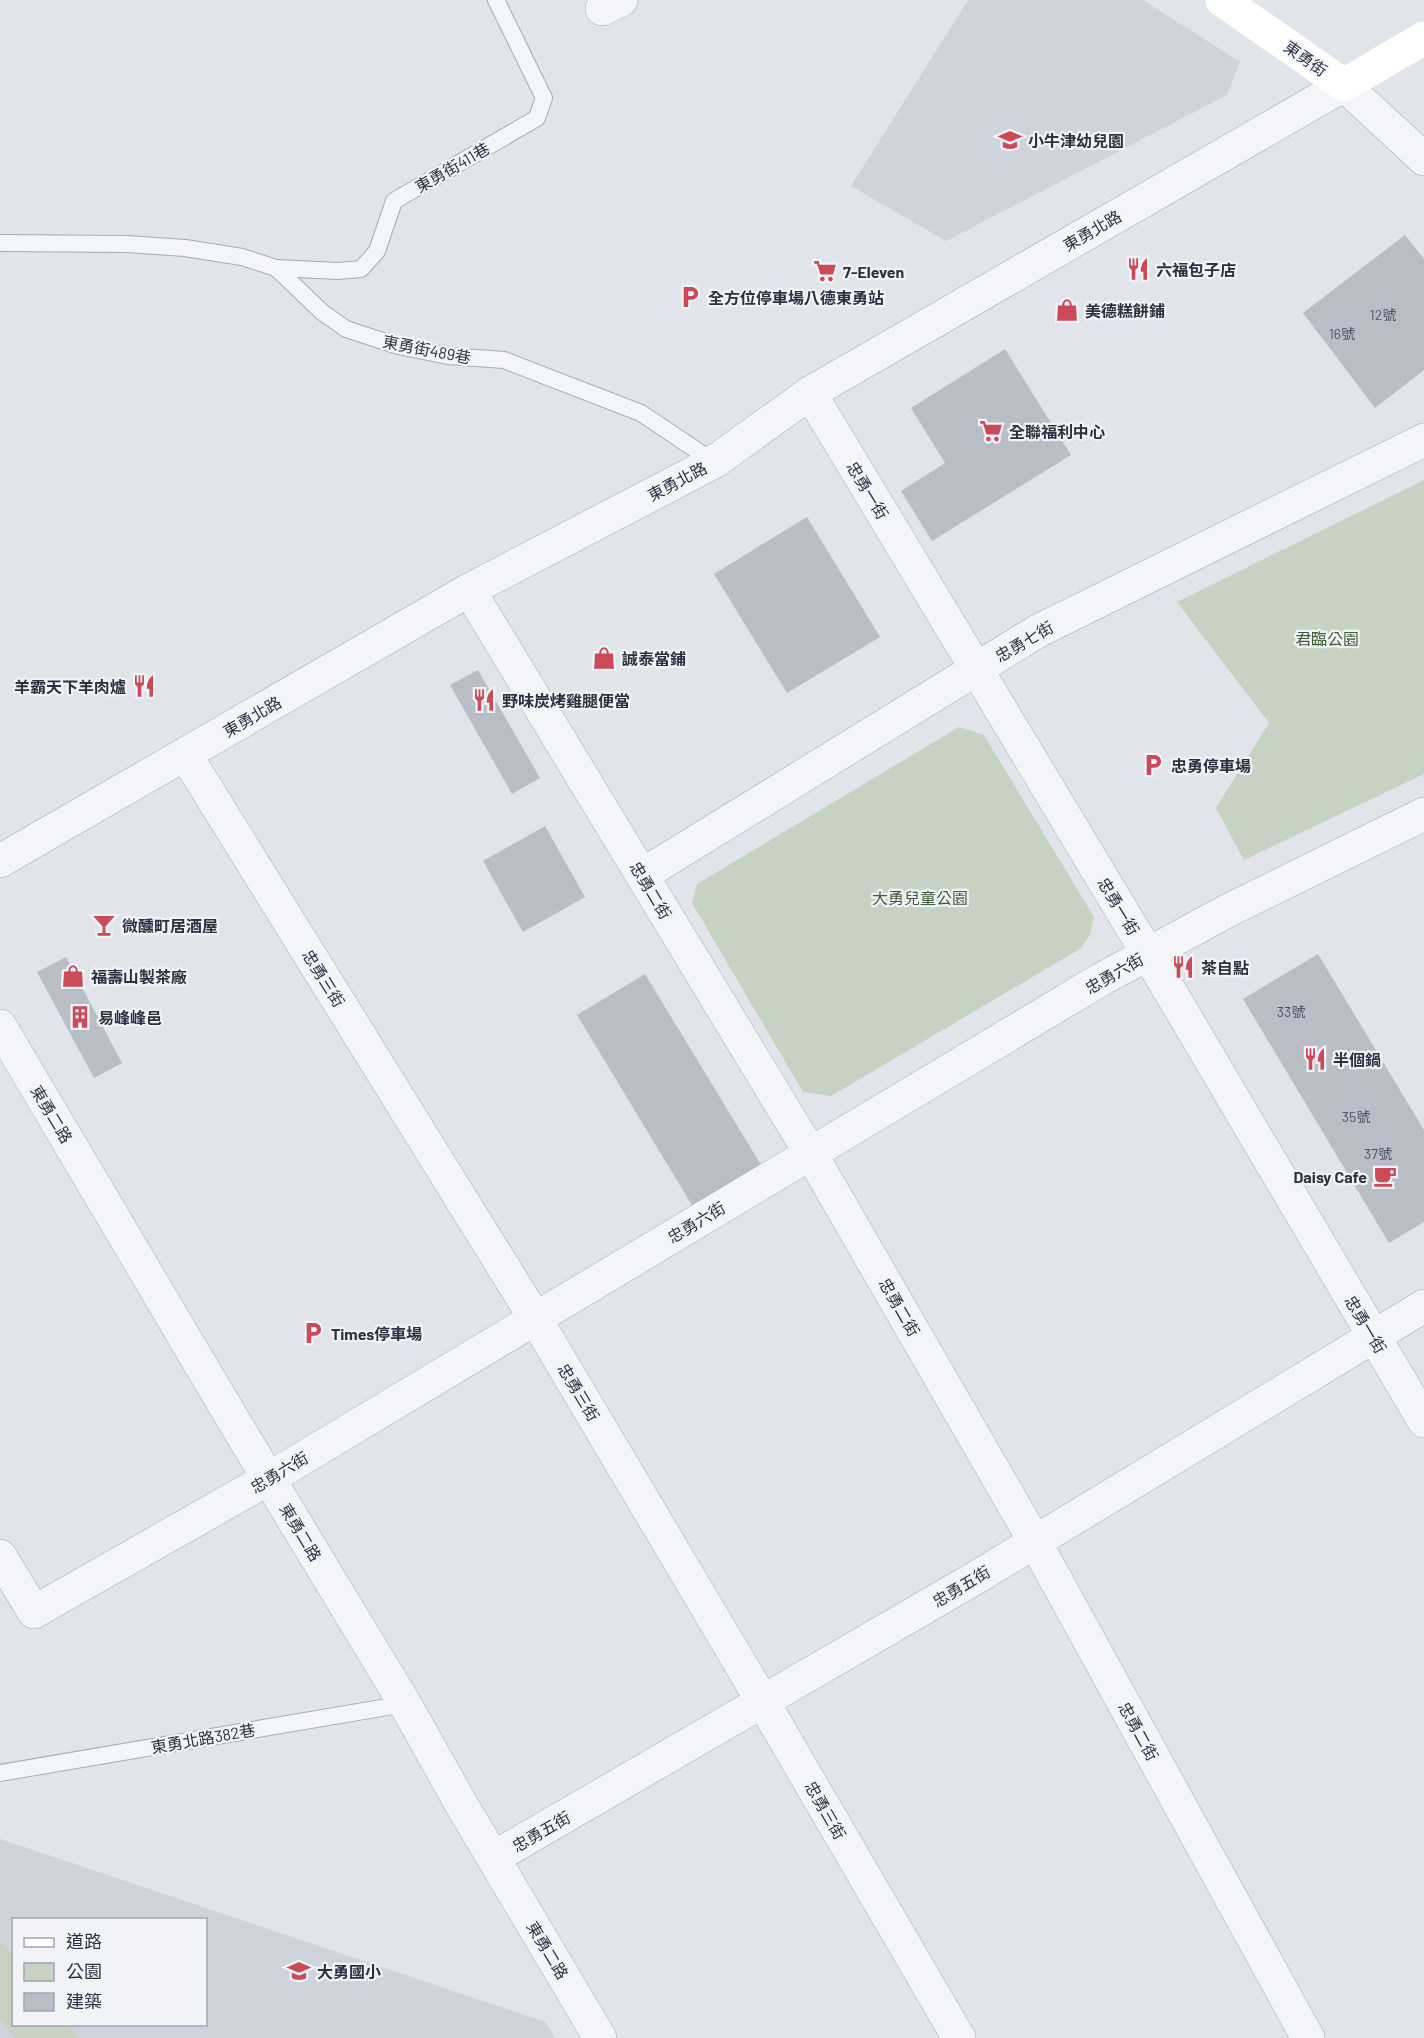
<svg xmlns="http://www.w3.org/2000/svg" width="1424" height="2038" font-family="Barlow,'Noto Sans TC',sans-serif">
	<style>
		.built { fill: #cfd3dc; fill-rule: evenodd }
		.green { fill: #c6d3c3 }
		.building { fill: #b9bdc6 }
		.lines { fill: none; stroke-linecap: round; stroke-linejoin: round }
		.lane-casing { stroke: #a6abb4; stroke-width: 18 }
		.street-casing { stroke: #a6abb4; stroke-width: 34 }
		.lane { stroke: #f4f5f8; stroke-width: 16 }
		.street { stroke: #f4f5f8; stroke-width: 33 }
		.secondary { stroke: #fff; stroke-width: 33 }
		.labels { text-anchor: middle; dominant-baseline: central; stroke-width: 4.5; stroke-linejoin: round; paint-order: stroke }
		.number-label { font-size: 14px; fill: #4e5462 }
		.street-label { font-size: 16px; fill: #2a3141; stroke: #f1f3f7 }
		.poi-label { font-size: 16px; font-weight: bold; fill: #2a3141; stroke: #f1f3f7; text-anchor: start }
		.park-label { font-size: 16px; fill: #3d5d37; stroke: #f1f3f7 }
	</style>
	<rect width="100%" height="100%" fill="#e1e4ea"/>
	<g class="built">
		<polygon points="968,0 1143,0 1240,62 1227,95 946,241 851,186"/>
		<path d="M0,1839L546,2022L555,2038H0ZM14,1920H206V2024H14Z"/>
	</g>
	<g class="green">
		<polygon points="1424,480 1424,774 1244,860 1216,808 1269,723 1177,602"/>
		<polygon points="959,727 984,735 1094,917 1090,935 1080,949 831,1096 803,1092 692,903 697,884"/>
		<polygon points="0,1942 13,1954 14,2024 69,2025 77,2038 15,2038 0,2019"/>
	</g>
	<g class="building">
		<polygon points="1405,235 1424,259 1424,370 1375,408 1303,313"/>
		<polygon points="1005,349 1071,455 932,541 901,491 945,463 911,408"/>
		<polygon points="807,517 880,637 787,693 714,574"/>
		<polygon points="478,670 540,778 512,794 450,685"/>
		<polygon points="545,826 585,897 523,932 483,861"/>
		<polygon points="1318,954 1424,1130 1424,1222 1389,1243 1243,999"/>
		<polygon points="66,957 122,1063 94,1078 37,972"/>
		<polygon points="645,974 772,1183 704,1225 577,1015"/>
	</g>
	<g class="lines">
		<g class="lane-casing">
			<g id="lane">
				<polyline points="0,243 127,244 185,248 242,257 276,268 322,312 346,329 398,346 448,356 504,360 641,413 714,462"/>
				<polyline points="276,268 338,271 361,269 377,251 394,201 537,118 544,98 496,0"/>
				<polyline points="0,1773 405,1704"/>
			</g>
		</g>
		<g class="street-casing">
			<g id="street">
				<polyline points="602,9 621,0"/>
				<polyline points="810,393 1148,954 1424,1421"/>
				<polyline points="469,590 811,1154 1035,1542 1308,2038"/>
				<polyline points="185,754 535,1318 763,1702 959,2038"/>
				<polyline points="0,861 469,590 714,462 810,393 1344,85 1424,159"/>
				<polyline points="642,875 1038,631 1424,440"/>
				<polyline points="0,1026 238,1428 405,1704 460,1802 600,2038"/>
				<polyline points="0,1556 34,1612 268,1479 1100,980 1227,911 1424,814"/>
				<polyline points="493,1858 977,1577 1424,1306"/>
			</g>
		</g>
		<use href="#lane" class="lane"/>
		<use href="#street" class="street"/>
		<polyline class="secondary" points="1222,0 1344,85 1424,38"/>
	</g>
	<defs>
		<g id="school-bare" transform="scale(1.8)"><path d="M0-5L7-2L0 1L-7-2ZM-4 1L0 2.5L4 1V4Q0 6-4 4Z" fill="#cc4957" stroke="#f1f3f7" stroke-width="2.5" paint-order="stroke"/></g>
		<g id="restaurant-bare" transform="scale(1.8)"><path d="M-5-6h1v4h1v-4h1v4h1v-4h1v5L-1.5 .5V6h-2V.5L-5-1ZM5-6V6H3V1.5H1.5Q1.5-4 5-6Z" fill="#cc4957" stroke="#f1f3f7" stroke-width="2.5" paint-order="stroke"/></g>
		<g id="supermarket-bare" transform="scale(1.8)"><path d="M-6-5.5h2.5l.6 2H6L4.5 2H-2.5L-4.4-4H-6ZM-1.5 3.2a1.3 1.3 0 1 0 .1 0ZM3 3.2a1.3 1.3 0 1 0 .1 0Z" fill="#cc4957" stroke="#f1f3f7" stroke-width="2.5" paint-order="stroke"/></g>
		<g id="parking-bare" transform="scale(1.8)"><path d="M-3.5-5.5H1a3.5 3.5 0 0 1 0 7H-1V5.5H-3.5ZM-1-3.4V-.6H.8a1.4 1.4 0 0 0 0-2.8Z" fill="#cc4957" stroke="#f1f3f7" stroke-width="2.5" paint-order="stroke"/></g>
		<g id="shop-bare" transform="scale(1.8)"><path d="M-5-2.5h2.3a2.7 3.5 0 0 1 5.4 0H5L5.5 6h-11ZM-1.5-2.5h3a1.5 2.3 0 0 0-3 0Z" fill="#cc4957" stroke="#f1f3f7" stroke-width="2.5" paint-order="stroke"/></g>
		<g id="bar-bare" transform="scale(1.8)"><path d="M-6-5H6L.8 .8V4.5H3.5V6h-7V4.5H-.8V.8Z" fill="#cc4957" stroke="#f1f3f7" stroke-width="2.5" paint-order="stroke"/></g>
		<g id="building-bare" transform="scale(1.8)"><path d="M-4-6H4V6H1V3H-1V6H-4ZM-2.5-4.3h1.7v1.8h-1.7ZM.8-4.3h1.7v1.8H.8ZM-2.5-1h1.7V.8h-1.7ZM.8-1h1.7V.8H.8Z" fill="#cc4957" stroke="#f1f3f7" stroke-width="2.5" paint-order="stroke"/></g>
		<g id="cafe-bare" transform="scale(1.8)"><path d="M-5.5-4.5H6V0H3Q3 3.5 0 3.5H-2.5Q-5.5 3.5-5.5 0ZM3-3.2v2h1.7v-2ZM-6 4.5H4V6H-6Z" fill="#cc4957" stroke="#f1f3f7" stroke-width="2.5" paint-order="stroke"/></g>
	</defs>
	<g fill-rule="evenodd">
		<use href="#school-bare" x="1010" y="140"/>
		<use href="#restaurant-bare" x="1138" y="269"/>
		<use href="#supermarket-bare" x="825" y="271"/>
		<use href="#parking-bare" x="690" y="297"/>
		<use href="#shop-bare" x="1067" y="310"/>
		<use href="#supermarket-bare" x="991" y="431"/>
		<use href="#shop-bare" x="604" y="658"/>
		<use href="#restaurant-bare" x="144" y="686"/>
		<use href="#restaurant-bare" x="484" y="700"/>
		<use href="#parking-bare" x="1153" y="765"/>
		<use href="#bar-bare" x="104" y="925"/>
		<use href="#restaurant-bare" x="1183" y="967"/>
		<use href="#shop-bare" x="73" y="976"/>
		<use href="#building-bare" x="80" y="1017"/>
		<use href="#restaurant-bare" x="1315" y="1059"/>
		<use href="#cafe-bare" x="1385" y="1176"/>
		<use href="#parking-bare" x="313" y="1333"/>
		<use href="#school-bare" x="299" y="1971"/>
	</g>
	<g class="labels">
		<g class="number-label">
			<text x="1383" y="314">12號</text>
			<text x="1342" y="333">16號</text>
			<text x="1291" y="1011">33號</text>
			<text x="1356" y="1116">35號</text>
			<text x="1378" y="1153">37號</text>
		</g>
		<g class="street-label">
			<text transform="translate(1306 58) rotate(35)">東勇街</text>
			<text transform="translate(452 167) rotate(-30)">東勇街411巷</text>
			<text transform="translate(1092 230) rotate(-30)">東勇北路</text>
			<text transform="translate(427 349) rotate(11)">東勇街489巷</text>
			<text transform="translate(677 481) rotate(-28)">東勇北路</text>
			<text transform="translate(868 490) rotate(59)">忠勇一街</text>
			<text transform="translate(1024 641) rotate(-30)">忠勇七街</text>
			<text transform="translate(252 716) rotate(-30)">東勇北路</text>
			<text transform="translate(651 890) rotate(59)">忠勇二街</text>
			<text transform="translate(1119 906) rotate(59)">忠勇一街</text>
			<text transform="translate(1114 973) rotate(-30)">忠勇六街</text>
			<text transform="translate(324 978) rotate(58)">忠勇三街</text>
			<text transform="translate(52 1114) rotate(59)">東勇二路</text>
			<text transform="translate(696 1222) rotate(-31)">忠勇六街</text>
			<text transform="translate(900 1307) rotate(60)">忠勇二街</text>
			<text transform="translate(1366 1324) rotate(59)">忠勇一街</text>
			<text transform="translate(579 1392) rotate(59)">忠勇三街</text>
			<text transform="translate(279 1472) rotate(-31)">忠勇六街</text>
			<text transform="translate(301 1532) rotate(59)">東勇二路</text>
			<text transform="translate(961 1586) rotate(-31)">忠勇五街</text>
			<text transform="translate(1139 1731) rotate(61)">忠勇二街</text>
			<text transform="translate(203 1738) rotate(-10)">東勇北路382巷</text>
			<text transform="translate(826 1810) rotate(60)">忠勇三街</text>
			<text transform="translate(541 1831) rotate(-30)">忠勇五街</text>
			<text transform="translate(548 1950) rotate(59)">東勇二路</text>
		</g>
		<g class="poi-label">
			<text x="1028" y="140">小牛津幼兒園</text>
			<text x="1156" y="269">六福包子店</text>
			<text x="843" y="271">7-Eleven</text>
			<text x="708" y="297">全方位停車場八德東勇站</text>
			<text x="1085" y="310">美德糕餅鋪</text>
			<text x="1009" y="431">全聯福利中心</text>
			<text x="622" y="658">誠泰當鋪</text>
			<text x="126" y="686" text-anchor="end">羊霸天下羊肉爐</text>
			<text x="502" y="700">野味炭烤雞腿便當</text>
			<text x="1171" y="765">忠勇停車場</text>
			<text x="122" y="925">微醺町居酒屋</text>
			<text x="1201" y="967">茶自點</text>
			<text x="91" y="976">福壽山製茶廠</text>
			<text x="98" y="1017">易峰峰邑</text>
			<text x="1333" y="1059">半個鍋</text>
			<text x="1367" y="1176" text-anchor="end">Daisy Cafe</text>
			<text x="331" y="1333">Times停車場</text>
			<text x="317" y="1971">大勇國小</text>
		</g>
		<g class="park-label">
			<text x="1327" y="638">君臨公園</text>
			<text x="920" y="897">大勇兒童公園</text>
		</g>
	</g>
	<rect x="12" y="1918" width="195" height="108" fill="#f1f3f7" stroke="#a1a5ae" stroke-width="1.5"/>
	<rect x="24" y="1938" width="30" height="9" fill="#ffffff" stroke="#a1a5ae" stroke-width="1.5"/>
	<text x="66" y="1948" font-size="18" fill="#2a3141">道路</text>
	<rect x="24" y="1963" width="30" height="18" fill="#c6d3c3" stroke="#a1a5ae" stroke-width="1.5"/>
	<text x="66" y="1978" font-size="18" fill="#2a3141">公園</text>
	<rect x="24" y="1993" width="30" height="18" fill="#b9bdc6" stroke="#a1a5ae" stroke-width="1.5"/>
	<text x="66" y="2008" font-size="18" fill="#2a3141">建築</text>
</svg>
